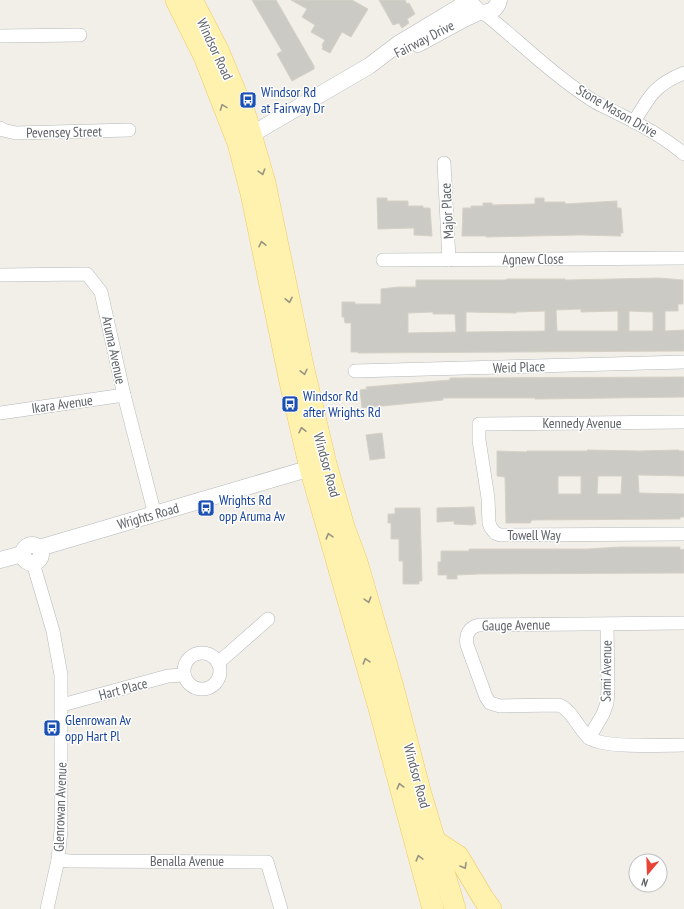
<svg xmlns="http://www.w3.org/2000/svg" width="684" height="909" font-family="'PT Sans Narrow',sans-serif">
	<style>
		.building { fill: #cccac5; stroke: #d6d1c6; fill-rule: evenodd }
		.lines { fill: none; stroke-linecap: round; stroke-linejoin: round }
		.minor-casing { stroke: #b5b8bc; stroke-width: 14 }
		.tertiary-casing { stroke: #b5b8bc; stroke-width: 17 }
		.primary-casing { stroke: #f2c960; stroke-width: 22 }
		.minor { stroke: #fff; stroke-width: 13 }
		.tertiary { stroke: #fff; stroke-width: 16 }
		.primary { stroke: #fff2af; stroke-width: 21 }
		.oneway { stroke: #979581 }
		.labels { text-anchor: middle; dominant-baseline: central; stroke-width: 3; stroke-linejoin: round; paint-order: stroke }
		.street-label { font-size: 14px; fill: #5f6368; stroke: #fff }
		.transit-label { font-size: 14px; fill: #164399; stroke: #fff; text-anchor: start }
	</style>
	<rect width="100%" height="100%" fill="#f1efe8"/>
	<g class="building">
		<polygon points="252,0 276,0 314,66 314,69 292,81 277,54 282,51"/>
		<polygon points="291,0 352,0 368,9 351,37 342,32 330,53 322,49 323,47 322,45 325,40 311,32 315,25 302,17 307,9"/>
		<polygon points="379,0 405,0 407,4 409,3 415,14 407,19 409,23 402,28 399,23 393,25"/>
		<polygon points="377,198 387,198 387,201 408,201 408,206 423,206 423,208 430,208 432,236 414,235 414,228 378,229"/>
		<polygon points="535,198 544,198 544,202 565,202 565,204 617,201 617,208 621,208 623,233 620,233 621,236 581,235 486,237 486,236 462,236 463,208 471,208 471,206 483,206 483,203 492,203 492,205 535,204"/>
		<path d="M659,278L683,280V304H678V311H665V331L684,330V351L358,353V352H351V323H345L344,317H342V302H355V304H381V289L398,287H416V280H505L508,279H565V280ZM581,309V312L618,311V331H557L556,310ZM545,311V331L466,332V312L516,313V312ZM629,311L653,312V331H629ZM433,312V314H455L456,332L408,333V313Z"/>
		<polygon points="684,377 684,397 541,399 535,399 535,398 443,398 443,400 362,408 360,390 367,389 366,387 450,380 450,378"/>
		<polygon points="382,433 385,458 370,460 366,435"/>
		<path d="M587,450L639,451L679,450V451H684V476L638,475L639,493L684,494V517H680V519H670L532,520L530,523H506L505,477L497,476V451L527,452V451H588ZM558,476H581V494H558ZM598,476H622L621,494H597Z"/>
		<polygon points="474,507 476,524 473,524 473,525 454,524 454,521 437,522 437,508"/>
		<polygon points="395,508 420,508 422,581 419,581 419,584 403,584 403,561 399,561 399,539 391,539 391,523 388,523 388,514 395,514"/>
		<polygon points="620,547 680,547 680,550 684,549 684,573 478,574 457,575 457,579 447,579 447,575 438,575 438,562 441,562 441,551 469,551 469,549 588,549"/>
	</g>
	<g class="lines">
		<g class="minor-casing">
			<g id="minor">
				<path d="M484,13C520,42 553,75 592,100C600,105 610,109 619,114C642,125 664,137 684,154"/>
				<polyline points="0,36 80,35"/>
				<path d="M634,122C649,96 656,84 684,73"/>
				<polyline points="0,128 3,130 16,133 129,130"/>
				<polyline points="444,163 449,260"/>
				<polyline points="383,260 684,258"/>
				<polyline points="0,275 87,274 101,292 124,395 155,515"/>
				<polyline points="355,371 684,362"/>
				<polyline points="0,413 124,395"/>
				<polyline points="684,422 479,424 479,440 488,498 489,523 491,528 495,533 500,535 684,534"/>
				<polyline points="33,563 53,631 61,675 61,830 58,860 47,909"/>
				<path d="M684,623L479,625C469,627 465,635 467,645L486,697L490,703L500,706L559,705C572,710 578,728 588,737C602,749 664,745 684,745"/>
				<circle cx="202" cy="671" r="18"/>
				<polyline points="218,663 268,619"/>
				<polyline points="62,705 168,676 184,675"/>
				<polyline points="589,738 603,714 607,703 608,689 607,625"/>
				<polyline points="58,860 70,861 267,862 281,909"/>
			</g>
		</g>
		<g class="tertiary-casing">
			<g id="tertiary">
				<path d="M472,5L479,12C489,14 497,10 499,0"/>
				<polyline points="418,44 464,19 479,12"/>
				<polyline points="242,140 369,66 398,44 461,6 469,0"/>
				<circle cx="32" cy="554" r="9"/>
				<polyline points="39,548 321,465"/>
				<polyline points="0,560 22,554"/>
			</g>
		</g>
		<g class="primary-casing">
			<g id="primary">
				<polyline points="176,0 204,56 238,143 251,193 290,382 310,468 379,708 433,909"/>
				<polyline points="192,0 218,50 246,117 265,183 303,366 326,464 344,527 357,562 393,687 420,791 455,909"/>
				<polyline points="435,841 458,856 483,898 491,909"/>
			</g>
		</g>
		<use href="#minor" class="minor"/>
		<use href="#tertiary" class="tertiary"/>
		<use href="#primary" class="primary"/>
	</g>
	<defs><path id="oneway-chevron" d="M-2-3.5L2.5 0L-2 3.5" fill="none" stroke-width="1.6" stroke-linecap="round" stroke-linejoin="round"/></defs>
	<g class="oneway">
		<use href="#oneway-chevron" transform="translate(223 107) rotate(-111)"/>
		<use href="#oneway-chevron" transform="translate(262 172) rotate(73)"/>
		<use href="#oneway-chevron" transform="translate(262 244) rotate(-102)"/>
		<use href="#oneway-chevron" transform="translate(289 300) rotate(78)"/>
		<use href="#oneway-chevron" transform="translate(304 372) rotate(77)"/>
		<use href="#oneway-chevron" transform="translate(302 430) rotate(-103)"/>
		<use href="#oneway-chevron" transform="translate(329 536) rotate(-106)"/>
		<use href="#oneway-chevron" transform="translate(368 600) rotate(74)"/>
		<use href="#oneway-chevron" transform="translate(366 661) rotate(-106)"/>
		<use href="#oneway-chevron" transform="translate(400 786) rotate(-105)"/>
		<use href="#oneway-chevron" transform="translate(419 858) rotate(-105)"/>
		<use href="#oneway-chevron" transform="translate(464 866) rotate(60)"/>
	</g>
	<defs>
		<g id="bus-square" transform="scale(0.9)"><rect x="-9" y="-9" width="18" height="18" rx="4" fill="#1a4fb4" stroke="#fff"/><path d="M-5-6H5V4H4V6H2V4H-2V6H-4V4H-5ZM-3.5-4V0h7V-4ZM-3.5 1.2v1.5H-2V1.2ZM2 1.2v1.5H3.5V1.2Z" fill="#fff"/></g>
	</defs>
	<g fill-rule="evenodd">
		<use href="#bus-square" x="248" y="100"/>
		<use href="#bus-square" x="290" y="404"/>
		<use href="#bus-square" x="206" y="508"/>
		<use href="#bus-square" x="52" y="728"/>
	</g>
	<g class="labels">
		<g class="street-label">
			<text transform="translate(424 39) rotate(-27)">Fairway Drive</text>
			<text transform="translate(215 49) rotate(65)">Windsor Road</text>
			<text transform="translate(617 111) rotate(30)">Stone Mason Drive</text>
			<text transform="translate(64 132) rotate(-1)">Pevensey Street</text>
			<text transform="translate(447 211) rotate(-93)">Major Place</text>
			<text transform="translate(533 259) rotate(-1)">Agnew Close</text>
			<text transform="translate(114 350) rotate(78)">Aruma Avenue</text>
			<text transform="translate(519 367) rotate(-2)">Weid Place</text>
			<text transform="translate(62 404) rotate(-8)">Ikara Avenue</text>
			<text x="582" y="423">Kennedy Avenue</text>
			<text transform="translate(327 465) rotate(75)">Windsor Road</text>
			<text transform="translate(148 516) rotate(-16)">Wrights Road</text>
			<text x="534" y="535">Towell Way</text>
			<text transform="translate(516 625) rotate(-1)">Gauge Avenue</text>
			<text transform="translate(606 671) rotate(-89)">Sami Avenue</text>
			<text transform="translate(123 689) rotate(-15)">Hart Place</text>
			<text transform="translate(417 776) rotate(75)">Windsor Road</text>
			<text transform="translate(60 807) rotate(-88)">Glenrowan Avenue</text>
			<text x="187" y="861">Benalla Avenue</text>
		</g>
		<g class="transit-label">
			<text x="261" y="92">Windsor Rd<tspan x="261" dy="16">at Fairway Dr</tspan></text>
			<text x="303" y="396">Windsor Rd<tspan x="303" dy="16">after Wrights Rd</tspan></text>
			<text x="219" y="500">Wrights Rd<tspan x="219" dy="16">opp Aruma Av</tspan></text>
			<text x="65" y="720">Glenrowan Av<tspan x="65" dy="16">opp Hart Pl</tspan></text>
		</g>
	</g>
	<g transform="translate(648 873) rotate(199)"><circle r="19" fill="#ffffff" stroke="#bfc1c3"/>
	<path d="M0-3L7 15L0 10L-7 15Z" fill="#ea4335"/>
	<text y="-6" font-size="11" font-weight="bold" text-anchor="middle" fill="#5f6368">N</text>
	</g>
</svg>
